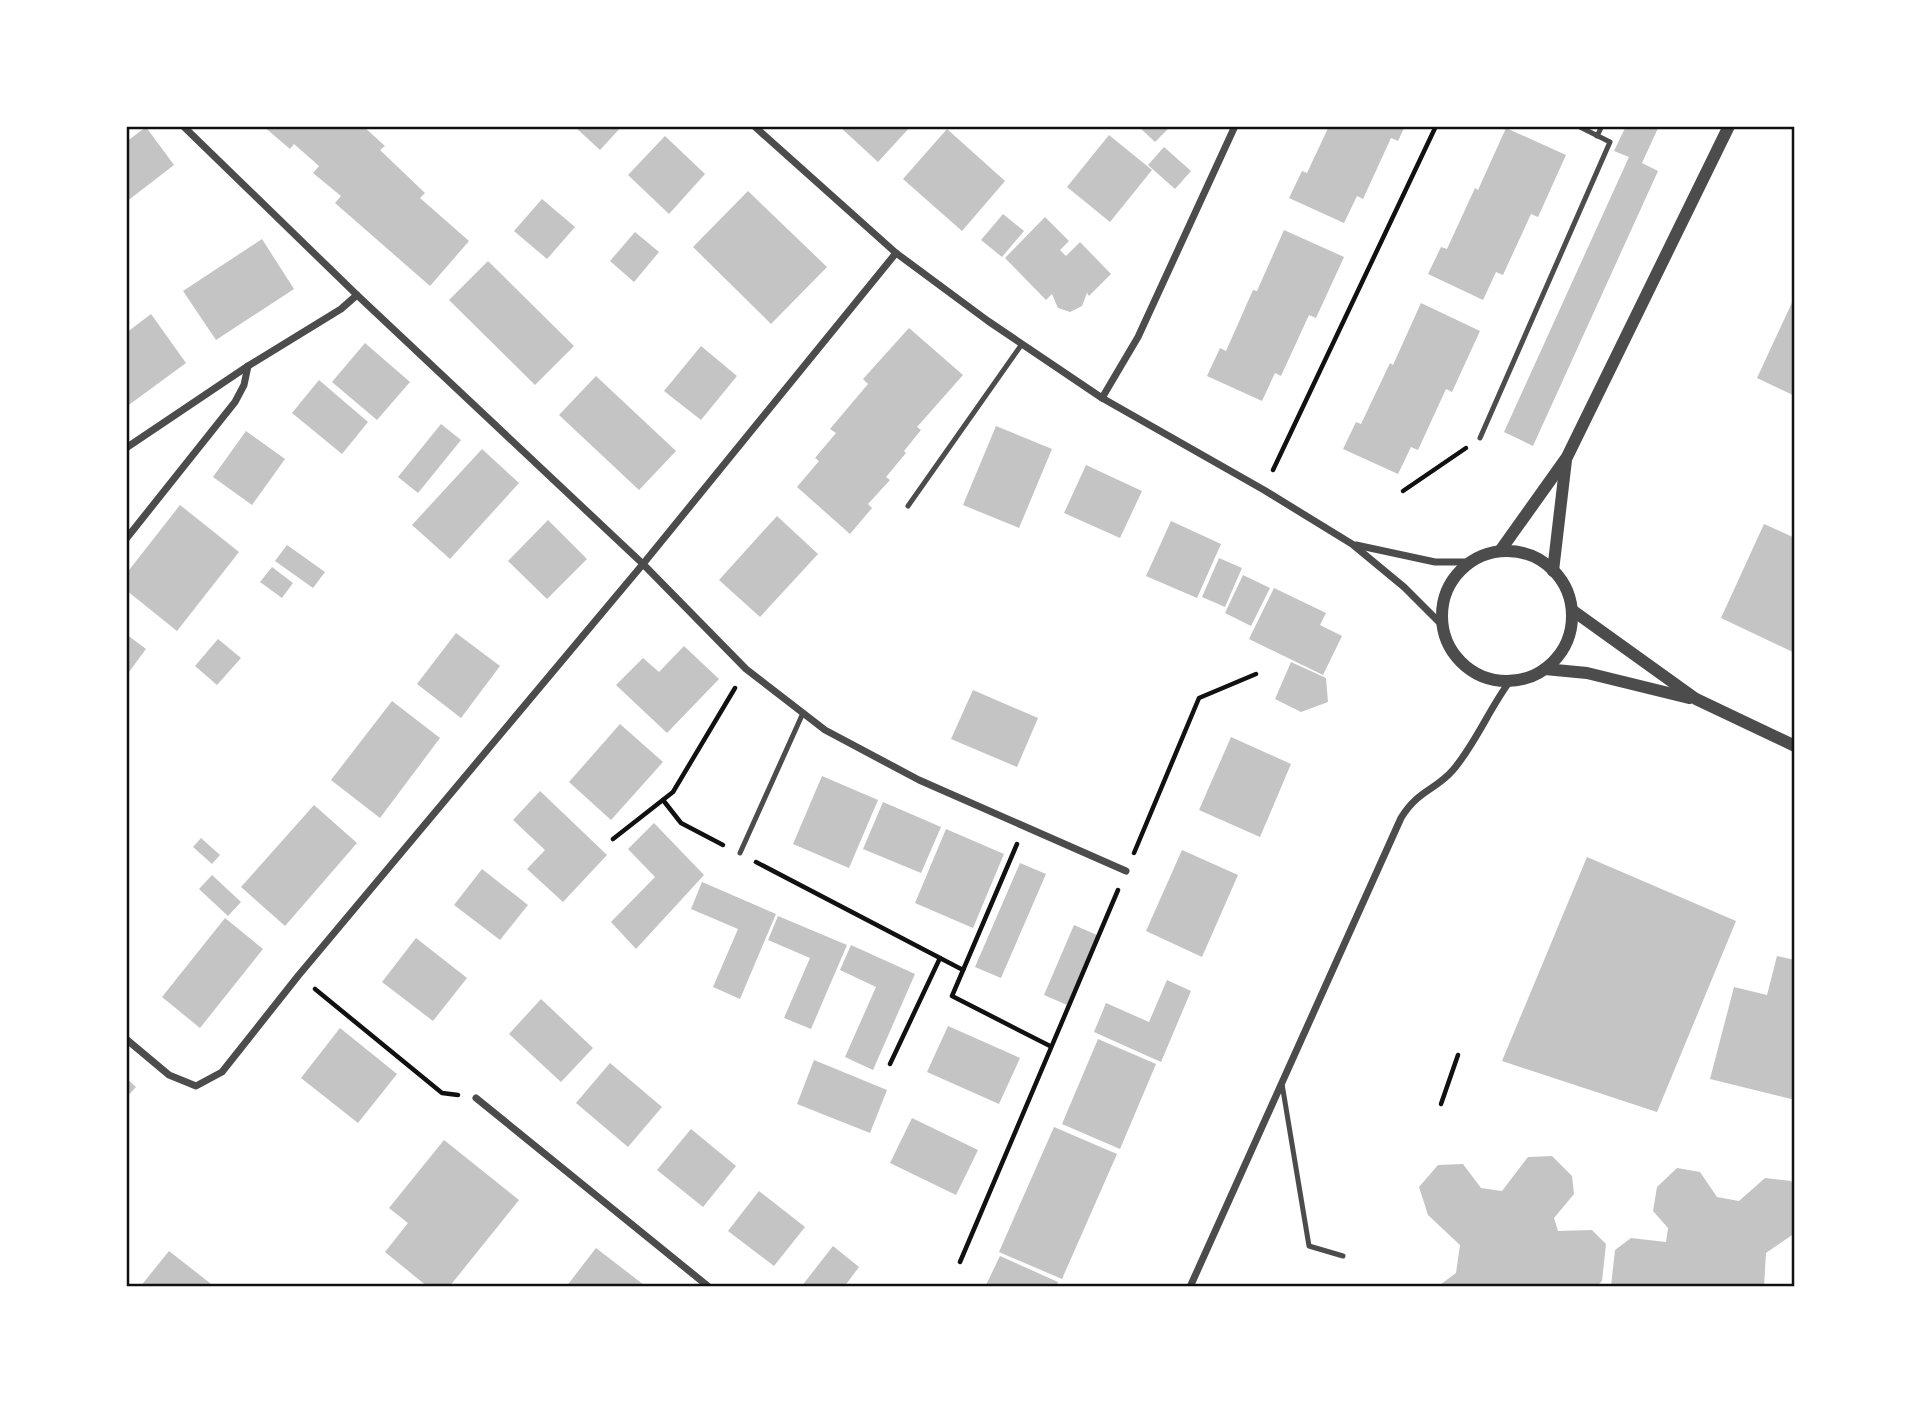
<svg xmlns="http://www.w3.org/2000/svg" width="1921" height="1413" font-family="'PT Sans',sans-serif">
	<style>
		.building { fill: #c4c4c4 }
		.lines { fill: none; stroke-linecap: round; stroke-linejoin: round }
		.path { stroke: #111; stroke-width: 4.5 }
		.service { stroke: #4c4c4c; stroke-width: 5 }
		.minor { stroke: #4c4c4c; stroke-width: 7 }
		.tertiary { stroke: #4c4c4c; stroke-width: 12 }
		.neatline { fill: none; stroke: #111; stroke-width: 2.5 }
	</style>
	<rect width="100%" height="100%" fill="#fff"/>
	<g class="building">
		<polygon points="263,126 363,126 385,146 380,150 425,193 420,198 469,241 430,286 335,203 341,196 313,173 319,166 294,144 290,149"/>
		<polygon points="574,126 622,126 600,150"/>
		<polygon points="839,126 911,126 878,162"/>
		<polygon points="1138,126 1171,126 1155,142"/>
		<polygon points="1329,126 1405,126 1398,141 1391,138 1363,199 1357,196 1344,223 1289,198 1302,171 1307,173"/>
		<polygon points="1626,126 1659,126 1642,163 1658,171 1533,446 1504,432 1629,157 1614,151"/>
		<polygon points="146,127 174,165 126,202 126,142"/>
		<polygon points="1506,128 1566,155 1538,217 1531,214 1503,275 1496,272 1483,300 1428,274 1441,247 1447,249 1475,188 1478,190"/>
		<polygon points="947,129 1005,181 962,231 903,179"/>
		<polygon points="1109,135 1152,170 1110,222 1067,187"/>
		<polygon points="665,136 705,174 669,214 628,175"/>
		<polygon points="1164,147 1191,171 1175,189 1148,165"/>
		<polygon points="748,191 827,267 771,324 693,247"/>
		<polygon points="542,199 575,227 547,259 514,231"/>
		<polygon points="1003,214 1024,231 1002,257 981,240"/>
		<polygon points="1045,217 1069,241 1060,250 1066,256 1080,242 1111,274 1089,296 1087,293 1082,306 1070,312 1058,308 1052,294 1046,300 1005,258"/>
		<polygon points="1284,230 1344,257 1316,318 1309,315 1281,376 1275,373 1262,401 1207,376 1220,348 1226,351 1253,290 1257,291"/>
		<polygon points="635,232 659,252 634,282 610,261"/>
		<polygon points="262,239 294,289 216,340 183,291"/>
		<polygon points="488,261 574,346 535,385 449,300"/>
		<polygon points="1795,296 1795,396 1757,378"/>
		<polygon points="1421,303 1480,331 1452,392 1446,389 1418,450 1411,447 1398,474 1343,449 1356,422 1361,424 1390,363 1393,365"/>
		<polygon points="151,314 186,363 126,407 126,333"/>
		<polygon points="909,328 963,375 917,427 921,430 904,451 906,453 886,477 890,480 868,504 872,508 850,534 797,487 819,461 815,458 836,433 830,429 868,384 863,379"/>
		<polygon points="365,343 410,382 377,420 332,382"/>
		<polygon points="701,346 737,376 701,420 664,391"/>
		<polygon points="596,376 676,451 639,490 559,415"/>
		<polygon points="319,380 368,422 342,454 292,413"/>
		<polygon points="441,424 461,440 418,493 398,477"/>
		<polygon points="996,426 1052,449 1019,528 963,505"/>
		<polygon points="246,431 285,459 252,505 213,477"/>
		<polygon points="482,449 519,483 450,559 412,525"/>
		<polygon points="1086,465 1142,491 1120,538 1064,513"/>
		<polygon points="180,505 239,552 177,631 126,590 126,574"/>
		<polygon points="777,516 818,554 760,617 719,580"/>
		<polygon points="548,520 587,559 547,599 508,561"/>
		<polygon points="1171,521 1221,544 1197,598 1146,576"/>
		<polygon points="1764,524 1795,538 1795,653 1721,618"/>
		<polygon points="287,545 325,572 313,588 275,561"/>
		<polygon points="1219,558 1242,568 1225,607 1202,597"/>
		<polygon points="272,567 293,583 282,598 260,582"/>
		<polygon points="1243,575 1270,588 1251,626 1225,613"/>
		<polygon points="1274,588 1326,613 1320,625 1342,636 1323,675 1249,639"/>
		<polygon points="456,633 500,666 461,718 417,684"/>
		<polygon points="126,634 146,649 126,676"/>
		<polygon points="218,639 241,658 217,685 195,666"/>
		<polygon points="684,646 719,679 667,733 616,685 643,658 659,672"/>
		<polygon points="1291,662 1326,678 1328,702 1301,712 1275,699"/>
		<polygon points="973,690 1038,718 1017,767 951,739"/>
		<polygon points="392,701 440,738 380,818 331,780"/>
		<polygon points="620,724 663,762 611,820 569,782"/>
		<polygon points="1231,737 1291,764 1260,837 1199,810"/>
		<polygon points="822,776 878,800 849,868 793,844"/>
		<polygon points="540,791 607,855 563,902 527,869 545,850 513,820"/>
		<polygon points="883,802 941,827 921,873 863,849"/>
		<polygon points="314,805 357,843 285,926 241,887"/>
		<polygon points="654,823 704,875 636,949 611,922 655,877 628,849"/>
		<polygon points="946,829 1004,854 973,928 915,903"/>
		<polygon points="201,838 220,855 212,864 193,847"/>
		<polygon points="1182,850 1238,875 1202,957 1146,931"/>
		<polygon points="1587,857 1736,921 1657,1112 1502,1061"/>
		<polygon points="1020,863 1046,874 1001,978 975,967"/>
		<polygon points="482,869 528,905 500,940 454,905"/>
		<polygon points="212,875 241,902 228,916 199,889"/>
		<polygon points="702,882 776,914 740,999 713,987 738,929 691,909"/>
		<polygon points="778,916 847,945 811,1029 784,1018 810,958 768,940"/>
		<polygon points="225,918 263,949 200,1028 162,997"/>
		<polygon points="1074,925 1097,935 1067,1005 1044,995"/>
		<polygon points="416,938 467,978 433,1021 382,982"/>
		<polygon points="851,945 915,974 873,1070 845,1057 876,987 840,970"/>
		<polygon points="1777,956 1795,960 1795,1100 1710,1079 1734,987 1767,995"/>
		<polygon points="1167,980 1191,991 1161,1062 1094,1032 1106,1003 1149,1022"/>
		<polygon points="541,999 593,1048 561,1082 509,1034"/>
		<polygon points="948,1026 1020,1058 999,1104 927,1072"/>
		<polygon points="340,1028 397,1074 358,1123 301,1078"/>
		<polygon points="1098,1039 1156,1064 1120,1149 1062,1124"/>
		<polygon points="814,1060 887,1090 870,1133 797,1104"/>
		<polygon points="610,1063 662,1107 628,1147 576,1103"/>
		<polygon points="126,1078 136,1087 126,1098"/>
		<polygon points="912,1118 978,1150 956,1195 890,1163"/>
		<polygon points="1054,1127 1117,1154 1062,1279 999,1252"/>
		<polygon points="691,1129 736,1166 703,1207 657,1170"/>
		<polygon points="444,1140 519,1200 449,1287 428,1287 385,1252 408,1223 389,1208"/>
		<polygon points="1552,1156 1572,1176 1574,1194 1554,1218 1558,1231 1592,1230 1606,1244 1602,1281 1596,1287 1437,1287 1456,1273 1460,1245 1428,1215 1419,1187 1438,1165 1463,1164 1481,1188 1502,1191 1528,1157"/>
		<polygon points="1677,1168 1700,1172 1717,1197 1739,1201 1765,1178 1791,1181 1795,1189 1795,1233 1766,1253 1764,1287 1611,1286 1615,1250 1631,1238 1666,1242 1668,1228 1653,1211 1657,1187"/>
		<polygon points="759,1191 805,1227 774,1266 728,1231"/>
		<polygon points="833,1246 859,1267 844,1287 801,1287"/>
		<polygon points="596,1248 644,1285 642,1287 566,1287"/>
		<polygon points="169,1251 215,1287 140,1287"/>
		<polygon points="1000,1256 1058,1282 1056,1287 985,1287"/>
	</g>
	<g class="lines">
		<g class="path">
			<polyline points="1273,470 1436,126"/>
			<polyline points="1403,491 1466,448"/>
			<polyline points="663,800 681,823 723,845"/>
			<polyline points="613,839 673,792 735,688"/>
			<polyline points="1017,844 952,996 1050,1046"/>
			<polyline points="1134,853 1199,698 1256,674"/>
			<polyline points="756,862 963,970"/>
			<polyline points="315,989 442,1093 458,1095"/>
			<polyline points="890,1064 940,958"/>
			<polyline points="1441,1104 1458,1055"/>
			<polyline points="960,1262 1118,890"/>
		</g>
		<g class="service">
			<polyline points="1597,136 1602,126"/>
			<polyline points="1480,438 1610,142 1578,126"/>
			<polyline points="908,506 1022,344"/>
			<polyline points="740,853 803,713"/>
			<polyline points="1282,1084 1309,1246 1343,1256"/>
		</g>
		<g class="minor">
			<polyline points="183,126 357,295 643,564 746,669 825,730 919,780 1126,871"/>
			<polyline points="754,126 896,253 988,321 1102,398 1264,490 1352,544 1404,587 1442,625"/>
			<polyline points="1102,398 1138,337 1235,126"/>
			<polyline points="126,448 248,366 341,309 357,295"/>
			<polyline points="126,539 235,402 244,385 248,366"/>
			<polyline points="1356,545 1435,562 1471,562"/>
			<polyline points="126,1039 169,1075 196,1086 222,1072 298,976 643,564 896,253"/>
			<polyline points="476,1098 709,1287"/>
			<path d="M1190,1287L1401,818C1418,790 1436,790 1453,770C1476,743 1489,709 1510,681"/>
		</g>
		<g class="tertiary">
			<polyline points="1500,551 1567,457 1729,126"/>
			<circle cx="1507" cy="616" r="65"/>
			<polyline points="1553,571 1566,460"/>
			<polyline points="1572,610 1696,699 1795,746"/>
			<polyline points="1545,669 1587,673 1689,698"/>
		</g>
	</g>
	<rect width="1921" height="1413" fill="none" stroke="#ffffff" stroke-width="256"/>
	<rect x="128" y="128" width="1665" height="1157" class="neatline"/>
</svg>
